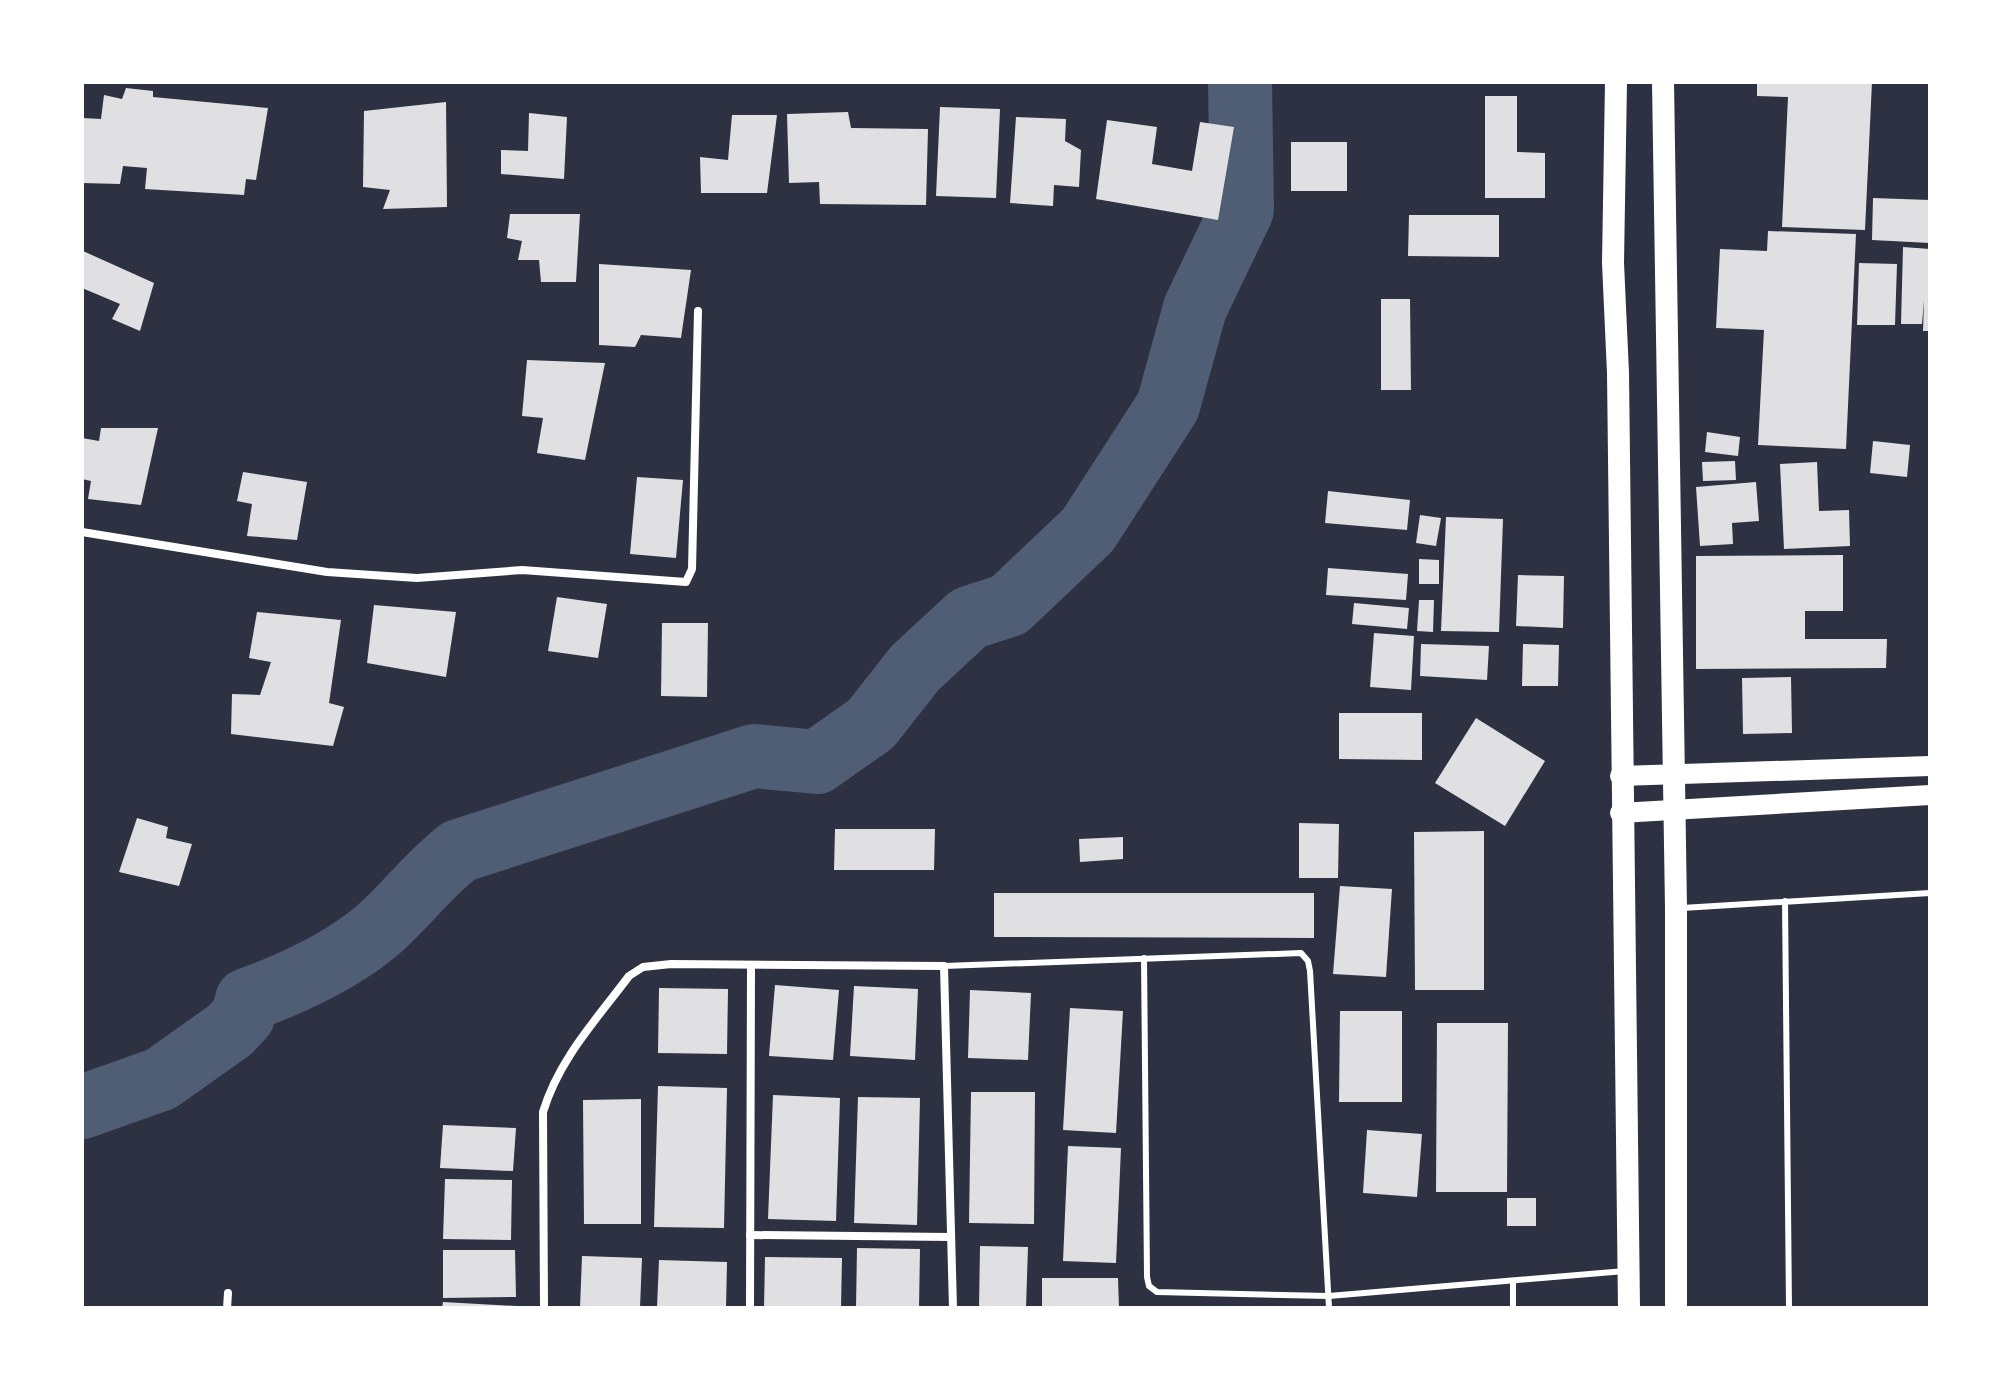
<svg xmlns="http://www.w3.org/2000/svg" width="2012" height="1390" font-family="Barlow,sans-serif">
	<style>
		.lines { fill: none; stroke-linecap: round; stroke-linejoin: round }
		.river { stroke: #4f5d75; stroke-width: 64 }
		.building { fill: #e0e0e3 }
		.service { stroke: #fff; stroke-width: 6 }
		.minor { stroke: #fff; stroke-width: 8 }
		.primary { stroke: #fff; stroke-width: 20 }
		.trunk { stroke: #fff; stroke-width: 22 }
	</style>
	<rect width="100%" height="100%" fill="#2d3142"/>
	<g class="lines">
		<path class="river" d="M82,1107L161,1079L230,1030L243,1016L247,1000C291,984 343,960 379,929C407,904 429,874 459,851L754,756L817,762L871,724L915,668L969,618L1009,605L1088,530L1168,406L1195,308L1242,210L1240,82"/>
	</g>
	<g class="building">
		<polygon points="1757,82 1872,82 1865,230 1782,227 1788,97 1757,96"/>
		<polygon points="126,88 153,91 153,97 268,108 256,180 246,179 244,195 145,189 147,168 123,166 120,184 82,183 83,118 101,119 104,95 122,99"/>
		<polygon points="1485,96 1517,96 1517,152 1545,153 1545,198 1485,198"/>
		<polygon points="446,102 447,207 383,209 390,190 363,187 364,111"/>
		<polygon points="940,107 1000,109 996,198 936,196"/>
		<polygon points="848,112 851,128 928,129 926,205 820,204 819,182 789,183 787,114"/>
		<polygon points="529,113 567,117 564,179 501,174 501,150 528,151"/>
		<polygon points="732,115 777,115 767,193 701,193 700,157 728,160"/>
		<polygon points="1016,117 1066,119 1065,141 1081,150 1079,187 1054,185 1053,206 1010,203"/>
		<polygon points="1107,120 1157,127 1152,164 1192,171 1200,122 1234,127 1218,220 1096,199"/>
		<rect x="1291" y="142" width="56" height="49"/>
		<polygon points="1873,198 1930,200 1930,243 1872,240"/>
		<polygon points="510,214 580,214 576,282 541,282 539,260 518,260 522,241 507,238"/>
		<polygon points="1409,215 1499,215 1499,257 1408,256"/>
		<polygon points="1768,231 1856,234 1846,449 1758,445 1764,330 1716,328 1720,249 1767,251"/>
		<polygon points="1903,247 1930,249 1930,331 1923,331 1924,300 1922,324 1901,324"/>
		<polygon points="83,251 154,283 140,331 112,319 120,304 82,288"/>
		<polygon points="1859,263 1897,264 1895,325 1857,325"/>
		<polygon points="599,264 691,270 681,338 641,335 635,347 599,345"/>
		<polygon points="1381,299 1410,299 1411,390 1381,390"/>
		<polygon points="527,360 605,363 585,460 537,453 543,418 522,416"/>
		<polygon points="101,428 158,428 141,505 88,499 91,481 82,479 82,438 99,441"/>
		<polygon points="1707,432 1740,437 1738,456 1705,452"/>
		<polygon points="1873,441 1910,445 1907,477 1870,473"/>
		<polygon points="1735,461 1736,480 1703,481 1702,462"/>
		<polygon points="1817,462 1819,511 1849,510 1850,546 1784,549 1780,464"/>
		<polygon points="243,472 307,482 297,540 247,536 252,504 237,501"/>
		<polygon points="637,477 683,480 676,558 630,554"/>
		<polygon points="1756,482 1759,521 1732,523 1733,544 1700,546 1696,487"/>
		<polygon points="1328,491 1410,500 1407,530 1325,523"/>
		<polygon points="1420,515 1441,518 1436,546 1416,543"/>
		<polygon points="1446,517 1503,519 1499,632 1441,631"/>
		<polygon points="1843,555 1843,611 1805,611 1805,639 1887,639 1886,668 1696,669 1696,556"/>
		<polygon points="1419,559 1439,560 1439,584 1419,584"/>
		<polygon points="1328,568 1408,574 1406,600 1326,595"/>
		<polygon points="1518,575 1564,576 1563,628 1516,626"/>
		<polygon points="557,597 607,604 598,658 548,651"/>
		<polygon points="1419,600 1434,600 1433,632 1417,631"/>
		<polygon points="1354,603 1409,608 1407,629 1352,624"/>
		<polygon points="374,605 456,612 446,677 367,663"/>
		<polygon points="257,612 341,620 329,703 344,707 333,746 231,734 232,694 260,695 271,662 249,658"/>
		<polygon points="662,623 708,623 707,697 661,696"/>
		<polygon points="1374,633 1414,636 1411,690 1370,687"/>
		<polygon points="1421,644 1489,646 1487,680 1420,676"/>
		<polygon points="1523,644 1559,645 1558,686 1522,686"/>
		<polygon points="1791,677 1792,733 1743,734 1742,678"/>
		<polygon points="1339,713 1422,713 1422,760 1339,759"/>
		<polygon points="1476,718 1545,761 1505,826 1435,783"/>
		<polygon points="137,818 168,827 166,838 192,844 179,886 119,872"/>
		<polygon points="1299,823 1339,824 1338,878 1299,878"/>
		<polygon points="835,829 935,829 934,870 834,870"/>
		<polygon points="1484,831 1484,990 1415,990 1414,832"/>
		<polygon points="1123,837 1123,859 1080,862 1079,839"/>
		<polygon points="1340,886 1392,889 1386,977 1333,974"/>
		<polygon points="994,893 1314,893 1314,938 994,937"/>
		<polygon points="775,985 839,990 833,1060 769,1056"/>
		<polygon points="854,986 918,989 915,1060 850,1056"/>
		<polygon points="659,988 728,989 727,1054 658,1053"/>
		<polygon points="970,990 1031,993 1028,1060 968,1058"/>
		<polygon points="1070,1008 1123,1011 1116,1133 1063,1130"/>
		<polygon points="1340,1011 1402,1011 1402,1102 1339,1102"/>
		<polygon points="1437,1023 1508,1023 1507,1192 1436,1192"/>
		<polygon points="658,1086 727,1088 724,1228 654,1227"/>
		<polygon points="971,1092 1035,1092 1034,1224 969,1223"/>
		<polygon points="773,1095 840,1098 836,1221 768,1219"/>
		<polygon points="858,1097 920,1098 917,1225 854,1223"/>
		<polygon points="641,1099 641,1224 584,1224 583,1100"/>
		<polygon points="443,1125 516,1128 513,1171 440,1168"/>
		<polygon points="1367,1130 1422,1134 1417,1197 1363,1193"/>
		<polygon points="1068,1146 1121,1148 1116,1263 1063,1261"/>
		<polygon points="445,1179 512,1180 511,1240 443,1239"/>
		<rect x="1507" y="1198" width="29" height="28"/>
		<polygon points="980,1246 1028,1247 1026,1308 979,1308"/>
		<polygon points="857,1248 920,1249 919,1308 856,1308"/>
		<polygon points="443,1250 515,1250 516,1297 443,1298"/>
		<polygon points="582,1256 642,1258 640,1308 580,1308"/>
		<polygon points="765,1257 842,1258 841,1308 764,1308"/>
		<polygon points="659,1260 727,1262 726,1308 657,1308"/>
		<polygon points="1042,1278 1118,1278 1119,1308 1042,1308"/>
		<polygon points="443,1302 516,1306 516,1308 442,1308"/>
	</g>
	<g class="lines">
		<g class="service">
			<polyline points="1785,901 1789,1308"/>
			<polyline points="1682,908 1930,893"/>
			<polyline points="1144,958 1147,1277 1149,1286 1157,1292 1329,1296 1625,1271"/>
			<polyline points="944,966 1301,953 1308,961 1310,971 1329,1308"/>
			<polyline points="1513,1281 1513,1308"/>
		</g>
		<g class="minor">
			<polyline points="82,532 327,572 417,578 522,570 686,582 692,569 698,311"/>
			<polyline points="750,1235 951,1237"/>
			<polyline points="227,1308 228,1293"/>
			<path d="M544,1308L543,1112C559,1059 596,1020 629,976L643,967L671,964L944,966L953,1308"/>
			<polyline points="750,1308 751,967"/>
		</g>
		<g class="primary">
			<polyline points="1620,776 1930,766"/>
			<polyline points="1620,813 1930,795"/>
		</g>
		<g class="trunk">
			<polyline points="1616,82 1613,263 1618,373 1629,1308"/>
			<polyline points="1663,82 1676,908 1676,1308"/>
		</g>
	</g>
	<rect width="2012" height="1390" fill="none" stroke="#ffffff" stroke-width="168"/>
</svg>
